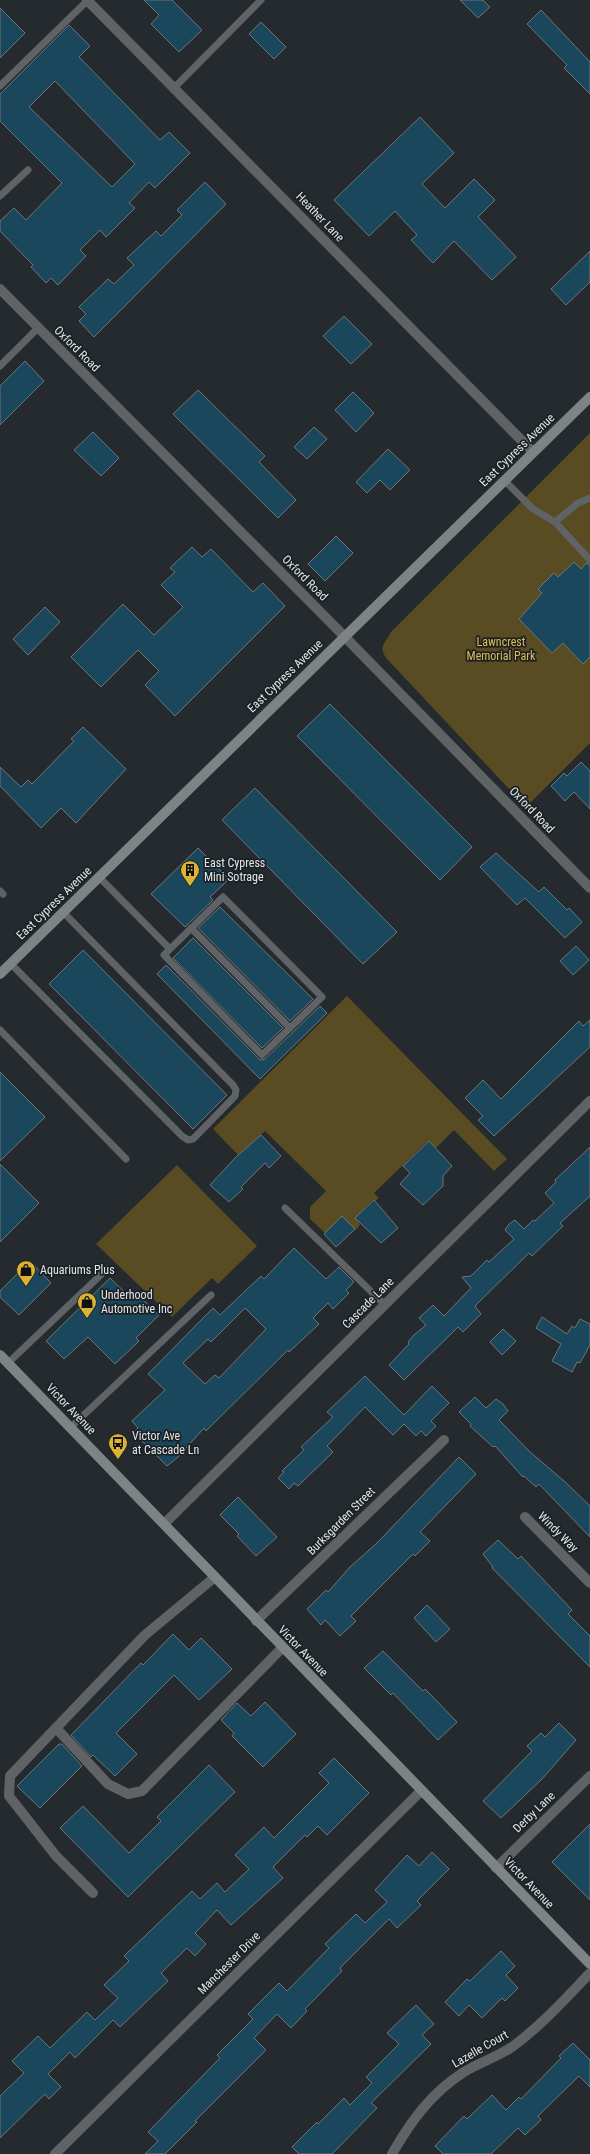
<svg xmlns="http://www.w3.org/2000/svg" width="590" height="2154" font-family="'Roboto Condensed',sans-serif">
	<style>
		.green { fill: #594b22 }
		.building { fill: #1b475c; stroke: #6e7579; fill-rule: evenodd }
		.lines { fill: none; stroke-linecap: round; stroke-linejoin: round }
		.lane { stroke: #606365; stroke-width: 7 }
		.street { stroke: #606365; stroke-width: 10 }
		.secondary { stroke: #7e8386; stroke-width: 10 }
		.labels { text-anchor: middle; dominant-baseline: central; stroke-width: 3.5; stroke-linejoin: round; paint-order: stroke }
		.street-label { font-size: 12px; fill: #e3e7e9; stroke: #1b2124 }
		.park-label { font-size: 12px; fill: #e2bd54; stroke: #1b2124 }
		.poi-label { font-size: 12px; fill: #e3e7e9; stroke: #1b2124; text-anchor: start }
	</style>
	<rect width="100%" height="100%" fill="#242a2e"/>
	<g class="green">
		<path d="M590,433V743L526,807L387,659C377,646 386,643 391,632Z"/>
		<polygon points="347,996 507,1159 494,1171 454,1130 436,1148 428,1141 374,1193 379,1198 375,1201 373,1200 356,1217 360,1225 356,1230 342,1217 325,1233 310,1219 310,1207 326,1191 265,1131 248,1147 242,1159 213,1129"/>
		<polygon points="177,1165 257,1246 218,1284 212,1278 172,1317 96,1244"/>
	</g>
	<g class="building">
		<polygon points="144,0 172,0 202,30 179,52 151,24 159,15"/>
		<polygon points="460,0 483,0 490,7 478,18"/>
		<polygon points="0,8 25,33 0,58"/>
		<polygon points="541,10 590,62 590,94 564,68 567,65 527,24"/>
		<polygon points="261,22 286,47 274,59 249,34"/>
		<path d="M69,25L90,46L79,57L160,140L169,132L190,153L155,188L149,182L129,203L135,208L106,237L100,230L80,250L86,256L58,285L51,278L46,283L31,267L33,265L0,231V221L14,208L26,220L62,183L0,121V94ZM55,81L135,164L112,187L29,107Z"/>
		<polygon points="420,117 454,153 422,184 445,208 474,179 495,200 478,217 516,257 492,280 454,241 433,263 411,240 417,235 395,211 369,236 334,200"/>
		<polygon points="205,182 226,204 94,337 79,321 86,314 79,307 108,279 114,284 134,265 127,258 156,231 161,236 182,215 177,210"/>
		<polygon points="590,251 590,282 566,305 551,289"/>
		<polygon points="344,316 372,344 351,364 323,336"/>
		<polygon points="25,361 44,381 0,425 0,386"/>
		<polygon points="198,390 265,456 259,462 296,500 278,518 173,414"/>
		<polygon points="353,392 374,413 356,432 335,410"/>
		<polygon points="314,427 327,439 307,459 294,447"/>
		<polygon points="93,432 119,458 101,476 74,450"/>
		<polygon points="388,449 410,470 390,490 380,480 367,493 356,482"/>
		<polygon points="336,536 353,553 325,581 308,564"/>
		<polygon points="192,547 202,557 211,549 253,592 263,583 285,606 175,716 145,685 159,671 138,650 101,687 71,657 123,604 154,635 183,607 161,585 175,572 170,568"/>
		<polygon points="574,562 581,569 586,563 590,565 590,657 583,664 563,643 552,653 519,619 542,593 538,589 554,573 558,577"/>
		<polygon points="45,607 60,622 28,655 13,639"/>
		<polygon points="330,704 472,847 440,880 297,736"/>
		<polygon points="83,727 126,769 76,823 61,808 41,828 0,786 0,767 21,787 28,780 32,784 74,741 71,739"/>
		<polygon points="581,762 590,771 590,809 574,792 565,801 551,786 564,773 567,776"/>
		<polygon points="255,788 397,932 363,964 222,820"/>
		<polygon points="198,848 229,879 210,897 213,900 185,927 151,894"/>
		<polygon points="496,853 539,892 544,887 567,910 569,908 582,922 565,938 525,898 517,905 480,867"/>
		<polygon points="220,907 313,999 290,1021 198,928"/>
		<polygon points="193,938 283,1028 262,1048 173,958"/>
		<polygon points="576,946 589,960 573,975 560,961"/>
		<polygon points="83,950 227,1095 193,1129 49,984"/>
		<polygon points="166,965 260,1060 265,1059 320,1006 327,1013 260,1079 157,974"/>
		<polygon points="590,1020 590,1047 494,1136 478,1120 483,1116 465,1098 483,1080 501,1099 579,1021 583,1026"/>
		<polygon points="0,1072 45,1117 0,1161"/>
		<polygon points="261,1135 281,1156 269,1168 265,1163 241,1187 243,1189 229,1202 210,1185 236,1157"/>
		<polygon points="429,1141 452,1166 443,1176 443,1186 423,1205 400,1184 410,1173 403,1166"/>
		<polygon points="590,1147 590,1196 560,1223 563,1226 532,1256 529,1253 475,1306 481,1314 463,1332 458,1327 404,1380 389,1365 409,1344 408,1342 414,1335 426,1325 419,1318 433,1305 444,1316 471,1288 462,1277 471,1276 487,1260 489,1262 514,1239 505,1230 509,1224 515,1220 524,1229 533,1220 535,1221 554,1203 545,1193 556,1182 555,1180"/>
		<polygon points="0,1164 39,1203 0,1242"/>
		<polygon points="374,1200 398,1228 381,1243 355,1218"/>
		<polygon points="342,1216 355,1229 336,1247 324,1234"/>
		<path d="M294,1248L326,1279L339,1267L354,1282L346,1290L349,1293L333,1309L328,1303L313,1318L319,1324L289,1352L288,1350L206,1431L204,1428L178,1457L167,1466L134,1433L138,1428L132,1421L165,1390L148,1374L213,1308L220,1315L261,1276L264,1279ZM245,1308L266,1329L219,1378L215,1375L205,1384L183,1363L208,1339L211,1342Z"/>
		<polygon points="30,1261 51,1283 19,1315 0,1297 0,1291"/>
		<polygon points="110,1278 131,1298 136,1293 159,1315 136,1338 139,1341 115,1364 88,1337 64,1359 46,1341"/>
		<polygon points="542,1317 567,1334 572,1326 575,1328 580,1319 590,1324 590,1345 580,1363 577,1362 572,1372 552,1361 561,1344 536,1328"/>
		<polygon points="503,1329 516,1341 502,1355 490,1342"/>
		<polygon points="365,1376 404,1415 432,1386 449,1403 431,1421 436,1426 426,1436 421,1431 416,1436 404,1424 393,1435 365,1407 327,1446 333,1452 298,1486 294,1483 289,1489 278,1478 284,1472 282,1471 304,1450 301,1447 333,1417 327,1412"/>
		<polygon points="475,1397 486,1408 496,1399 503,1404 508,1411 499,1420 529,1451 564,1481 590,1506 590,1537 539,1484 536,1487 524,1476 523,1477 495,1446 493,1447 470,1426 471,1424 459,1412"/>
		<polygon points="459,1457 476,1474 420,1532 430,1541 415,1556 413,1554 351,1616 356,1621 340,1636 325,1620 321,1625 307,1609 326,1590 328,1592 349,1568 378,1542"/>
		<polygon points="238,1497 277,1537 256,1556 237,1536 239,1534 220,1515"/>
		<polygon points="498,1540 518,1559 521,1556 572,1610 568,1614 590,1636 590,1667 492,1568 493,1567 483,1554"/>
		<polygon points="427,1605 450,1629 436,1642 414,1618"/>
		<polygon points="173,1634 189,1650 201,1638 232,1669 199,1700 174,1675 116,1733 137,1754 115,1776 93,1755 91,1757 71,1735 141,1663 143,1665"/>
		<polygon points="383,1651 423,1691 425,1689 457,1722 438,1740 393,1693 391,1695 364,1668"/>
		<polygon points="265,1702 296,1734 263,1767 232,1736 234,1733 221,1720 237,1703 251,1716"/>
		<polygon points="559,1723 576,1740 542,1779 501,1818 483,1801 532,1751 527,1746 541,1733 545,1737"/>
		<polygon points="59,1744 62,1744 82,1766 40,1808 17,1786"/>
		<polygon points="334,1758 369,1793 327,1835 318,1826 307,1837 305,1835 273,1867 283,1878 231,1925 217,1910 195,1933 206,1944 195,1956 187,1948 161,1973 168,1981 120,2027 113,2020 75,2058 70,2052 48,2074 61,2087 49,2099 45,2094 0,2138 0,2096 24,2073 12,2061 38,2036 50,2048 87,2012 95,2020 118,1998 104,1985 129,1961 124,1956 192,1891 200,1899 217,1883 225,1892 249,1869 235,1855 264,1827 274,1838 329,1783 319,1773"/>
		<polygon points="209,1765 235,1792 128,1897 60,1828 83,1806 129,1853 161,1821 157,1817"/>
		<polygon points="590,1824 590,1900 552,1862"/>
		<polygon points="432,1852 449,1869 417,1901 421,1905 397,1928 389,1919 340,1968 342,1971 305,2009 307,2011 291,2028 277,2014 254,2038 266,2050 195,2121 197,2122 165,2154 145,2154 158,2141 148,2132 220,2058 217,2055 253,2019 248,2014 279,1983 287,1991 329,1948 325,1944 356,1914 365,1923 387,1902 375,1890 407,1855 419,1866"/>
		<polygon points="501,1951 515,1966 506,1975 518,1988 505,2001 502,1998 482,2018 469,2005 459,2016 445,2002 467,1979 470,1981"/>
		<polygon points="416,2005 434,2024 422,2035 431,2044 371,2103 377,2108 332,2154 299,2154 292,2147 317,2122 318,2124 344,2098 350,2105 372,2083 366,2077 399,2044 387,2033"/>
		<polygon points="573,2043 590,2060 590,2087 579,2076 538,2116 541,2120 525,2135 518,2128 491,2154 443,2154 435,2146 464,2116 467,2119 492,2095 506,2110 519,2097 521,2099 561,2058 559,2056"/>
	</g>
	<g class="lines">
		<g class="lane">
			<polyline points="0,86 88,0"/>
			<polyline points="175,87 261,0"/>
			<polyline points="0,196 28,170"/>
			<polyline points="0,366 38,328"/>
			<polyline points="504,480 533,509 555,522 590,560"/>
			<polyline points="555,522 578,503 590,498"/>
			<polyline points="99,877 170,949 223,897 322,997 262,1055 164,955 170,949"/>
			<polyline points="0,891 3,894"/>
			<polyline points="191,928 290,1028"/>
			<polyline points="11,964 182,1136 188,1140 193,1139 199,1133 235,1096 236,1090 233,1085 63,912"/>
			<polyline points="0,1030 126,1159"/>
			<polyline points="285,1208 385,1305"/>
			<polyline points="8,1363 107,1269"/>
			<polyline points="71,1427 211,1295"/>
		</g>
		<g class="street">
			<polyline points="87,0 533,452"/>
			<polyline points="0,289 344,636 590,888"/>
			<polyline points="525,1517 590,1583"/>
			<polyline points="164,1524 590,1101"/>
			<polyline points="256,1621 444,1440"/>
			<polyline points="56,1728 108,1784 128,1794 142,1791 282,1648"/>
			<polyline points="496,1868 590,1776"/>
			<polyline points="93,1893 56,1856 9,1796 10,1776 145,1635 215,1577"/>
			<polyline points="55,2154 421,1791"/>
			<path d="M392,2154C411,2121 431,2093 464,2072C479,2063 497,2057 512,2047C541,2026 565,1999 590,1973"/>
		</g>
		<g class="secondary">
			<polyline points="0,974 590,397"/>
			<polyline points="0,1355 590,1964"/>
		</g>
	</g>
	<defs>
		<g id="building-pin" transform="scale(1)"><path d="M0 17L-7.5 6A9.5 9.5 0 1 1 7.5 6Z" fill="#dbb233" stroke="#1b2124"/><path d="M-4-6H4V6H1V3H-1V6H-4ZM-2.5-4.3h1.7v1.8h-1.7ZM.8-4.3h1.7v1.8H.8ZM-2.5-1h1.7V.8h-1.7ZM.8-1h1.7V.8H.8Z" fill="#111"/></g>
		<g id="shop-pin" transform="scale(1)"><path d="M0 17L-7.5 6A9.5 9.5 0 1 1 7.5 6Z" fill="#dbb233" stroke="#1b2124"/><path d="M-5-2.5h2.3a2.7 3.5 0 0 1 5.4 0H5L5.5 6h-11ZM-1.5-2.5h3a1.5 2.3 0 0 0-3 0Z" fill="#111"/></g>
		<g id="bus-pin" transform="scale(1)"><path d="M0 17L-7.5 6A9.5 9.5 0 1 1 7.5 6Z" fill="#dbb233" stroke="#1b2124"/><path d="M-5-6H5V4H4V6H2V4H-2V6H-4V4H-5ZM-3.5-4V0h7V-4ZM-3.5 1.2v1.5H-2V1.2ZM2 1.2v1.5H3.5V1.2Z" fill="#111"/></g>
	</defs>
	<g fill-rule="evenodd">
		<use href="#building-pin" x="190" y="870"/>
		<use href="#shop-pin" x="26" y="1270"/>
		<use href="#shop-pin" x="87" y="1302"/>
		<use href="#bus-pin" x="118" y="1443"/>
	</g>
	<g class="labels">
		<g class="street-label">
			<text transform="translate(320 217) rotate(46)">Heather Lane</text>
			<text transform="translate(77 349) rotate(45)">Oxford Road</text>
			<text transform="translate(517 450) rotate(-44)">East Cypress Avenue</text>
			<text transform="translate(305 578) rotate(45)">Oxford Road</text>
			<text transform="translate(285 676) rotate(-44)">East Cypress Avenue</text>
			<text transform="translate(532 810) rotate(46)">Oxford Road</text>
			<text transform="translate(54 903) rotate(-44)">East Cypress Avenue</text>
			<text transform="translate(368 1303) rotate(-45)">Cascade Lane</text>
			<text transform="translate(71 1409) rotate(46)">Victor Avenue</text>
			<text transform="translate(341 1521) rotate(-45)">Burksgarden Street</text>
			<text transform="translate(558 1532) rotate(45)">Windy Way</text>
			<text transform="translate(303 1651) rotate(46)">Victor Avenue</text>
			<text transform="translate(534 1812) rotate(-44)">Derby Lane</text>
			<text transform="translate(529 1883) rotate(46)">Victor Avenue</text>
			<text transform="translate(229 1963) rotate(-45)">Manchester Drive</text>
			<text transform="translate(480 2049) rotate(-30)">Lazelle Court</text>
		</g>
		<g class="park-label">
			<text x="501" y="642">Lawncrest<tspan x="501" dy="14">Memorial Park</tspan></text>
		</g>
		<g class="poi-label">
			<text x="204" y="863">East Cypress<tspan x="204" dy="14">Mini Sotrage</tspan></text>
			<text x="40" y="1270">Aquariums Plus</text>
			<text x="101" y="1295">Underhood<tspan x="101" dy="14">Automotive Inc</tspan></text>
			<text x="132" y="1436">Victor Ave<tspan x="132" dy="14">at Cascade Ln</tspan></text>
		</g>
	</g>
</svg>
